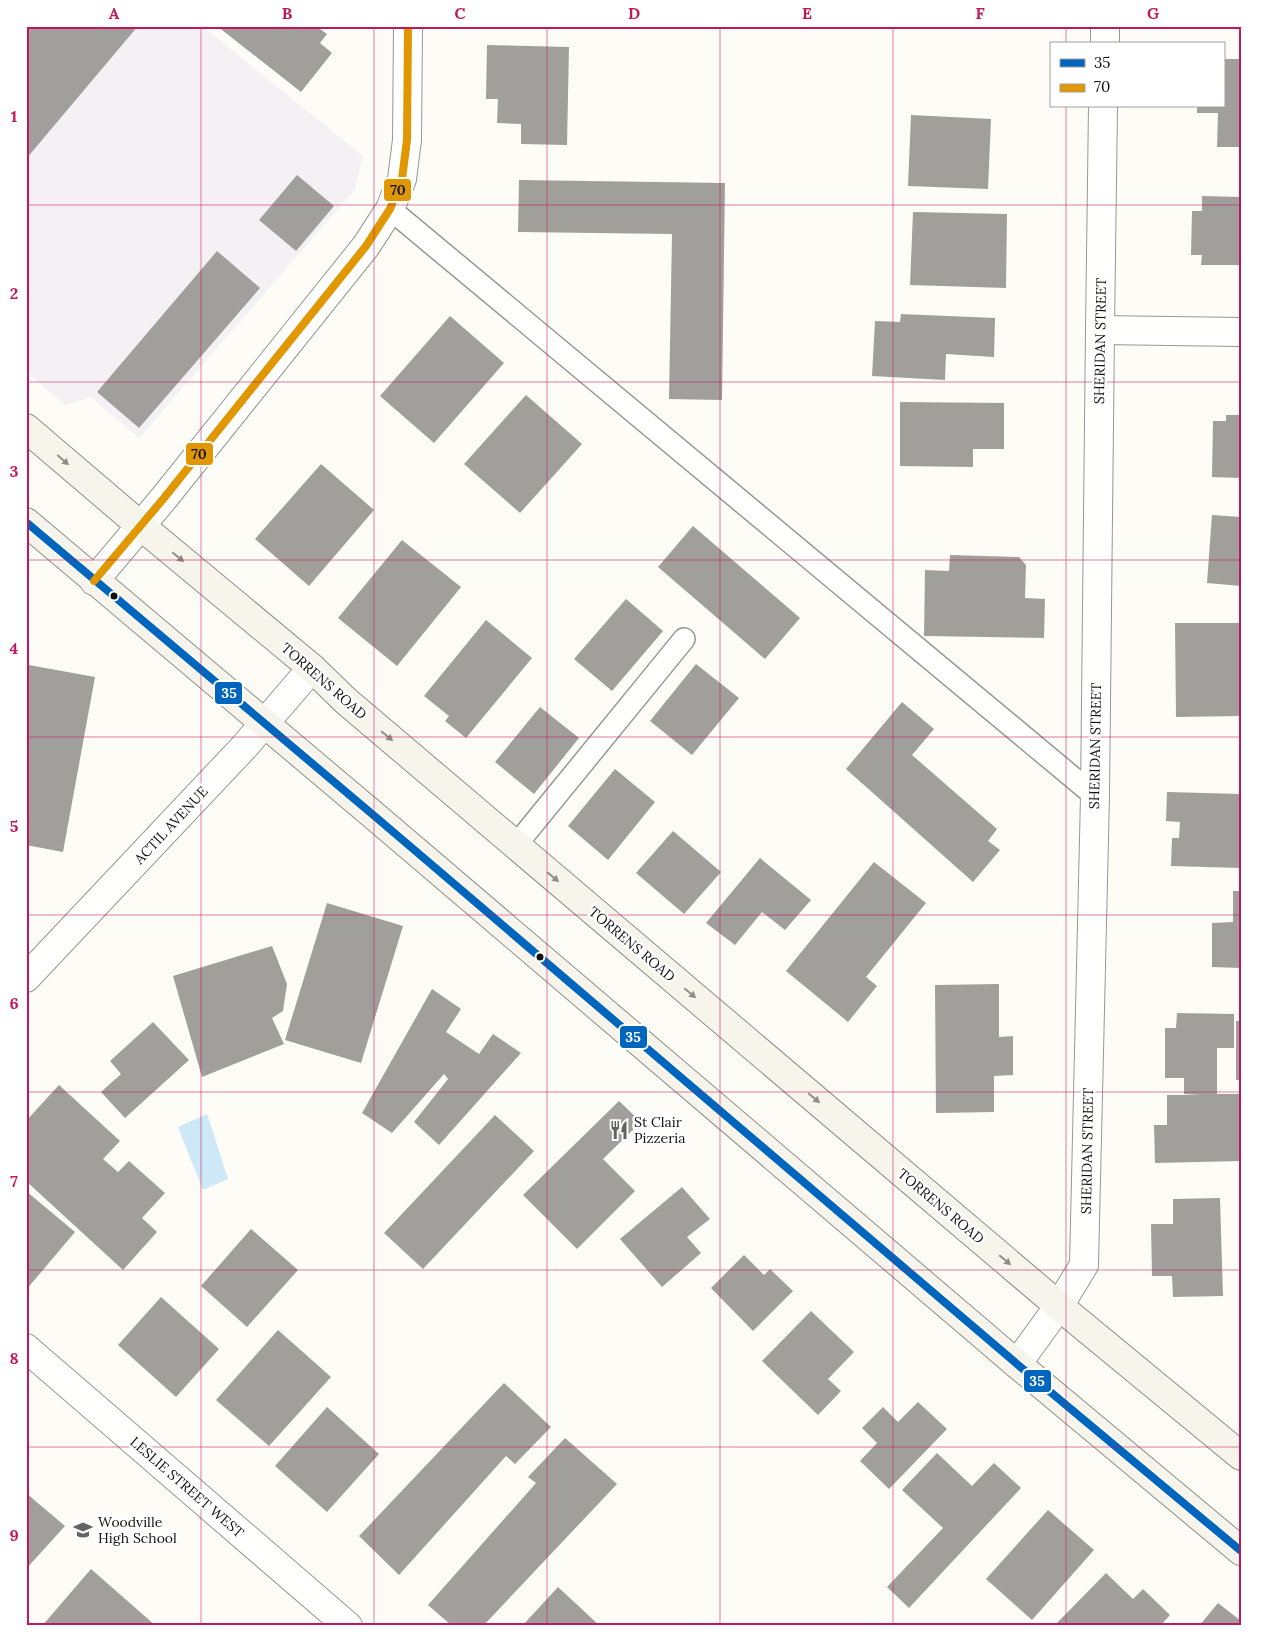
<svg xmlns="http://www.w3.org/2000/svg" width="1267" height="1652" font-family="Lora,serif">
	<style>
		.industrial { fill: #f5f0f3 }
		.water { fill: #cde8f7 }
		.building { fill: #a19f9c }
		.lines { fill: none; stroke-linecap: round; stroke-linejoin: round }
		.lane-casing { stroke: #979795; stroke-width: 24 }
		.street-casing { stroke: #979795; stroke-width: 30 }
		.secondary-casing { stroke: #8e8d8b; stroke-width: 30 }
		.lane { stroke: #fffffe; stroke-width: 21 }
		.street { stroke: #fffffe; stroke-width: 28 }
		.secondary { stroke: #f6f4eb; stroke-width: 28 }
		.bus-1-casing { stroke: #fff; stroke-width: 11 }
		.bus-2-casing { stroke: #fff; stroke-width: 11 }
		.bus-1 { stroke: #0065bd; stroke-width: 8 }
		.bus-2 { stroke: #e09702; stroke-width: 8 }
		.oneway { fill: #8f8e89 }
		.grid { fill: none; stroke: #c2185b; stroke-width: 1; stroke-opacity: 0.55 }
		.bus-dot { fill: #111; stroke: #fff; stroke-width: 2 }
		.labels { text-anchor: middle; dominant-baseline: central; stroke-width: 5; stroke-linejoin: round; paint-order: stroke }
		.street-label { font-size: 14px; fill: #111; stroke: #fff }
		.poi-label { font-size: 14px; fill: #111; stroke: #fff; text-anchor: start }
		.line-badge { stroke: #fff; stroke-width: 2 }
		.badge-label { font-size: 14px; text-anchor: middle; font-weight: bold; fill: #fff }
		.pale-badge-label { font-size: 14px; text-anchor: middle; font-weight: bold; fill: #111 }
		.neatline { fill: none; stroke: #c2185b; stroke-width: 2 }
		.grid-label { font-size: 16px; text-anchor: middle; font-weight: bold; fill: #c2185b }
	</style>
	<rect width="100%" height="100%" fill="#fdfcf7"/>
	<polygon class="industrial" points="26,26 202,26 363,156 355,189 139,438 91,397 65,405 26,372"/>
	<polygon class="water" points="207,1114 228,1179 203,1190 178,1127"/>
	<g class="building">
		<polygon points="26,26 138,26 26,159"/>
		<polygon points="217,26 316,26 327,34 320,43 332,53 301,92"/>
		<polygon points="487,45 569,47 567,145 521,144 521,124 497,123 498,99 486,99"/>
		<polygon points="1223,59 1241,59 1241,147 1217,147 1218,113 1197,113 1197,106 1223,106"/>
		<polygon points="911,115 991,119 988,189 908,186"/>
		<polygon points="297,175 334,206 296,251 259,220"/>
		<polygon points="519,180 725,183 722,400 669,399 672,234 518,232"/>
		<polygon points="1202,196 1241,197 1241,265 1201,265 1202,255 1191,255 1192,211 1202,211"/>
		<polygon points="913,212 1007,214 1006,288 910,285"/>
		<polygon points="217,251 260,288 139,428 97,392"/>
		<polygon points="901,314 995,318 994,357 946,354 945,380 872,376 875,321 900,322"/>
		<polygon points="450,316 504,363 434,443 380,396"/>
		<polygon points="526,395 582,444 520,513 464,464"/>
		<polygon points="900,402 1004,403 1004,449 973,449 973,467 900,466"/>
		<polygon points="1226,415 1241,415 1241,478 1212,477 1213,421 1226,421"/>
		<polygon points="321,464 374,510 309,586 255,539"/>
		<polygon points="1212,515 1241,517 1241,586 1207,583"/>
		<polygon points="693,526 800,618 765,659 658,567"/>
		<polygon points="402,540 461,587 397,666 338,618"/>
		<polygon points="950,555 1019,557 1026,565 1025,598 1045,599 1044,638 924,636 925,570 949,571"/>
		<polygon points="626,599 663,631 612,691 574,659"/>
		<polygon points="486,620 532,658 466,738 445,721 449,716 424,696"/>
		<polygon points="1175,623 1241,623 1241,716 1176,717"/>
		<polygon points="696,664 739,698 692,755 650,721"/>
		<polygon points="29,665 95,677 63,852 26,845 26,677"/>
		<polygon points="902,702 934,729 912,755 997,829 988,841 1000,850 973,882 846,769"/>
		<polygon points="540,707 579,738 534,794 495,762"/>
		<polygon points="615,769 655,802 608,860 568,826"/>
		<polygon points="1167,792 1241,794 1241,868 1171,866 1172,838 1179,838 1180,822 1166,821"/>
		<polygon points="673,831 721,872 684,914 636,873"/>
		<polygon points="760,858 811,900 785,930 762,912 735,945 706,923"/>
		<polygon points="874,862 926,903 866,977 877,986 848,1022 786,971"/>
		<polygon points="1233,891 1241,891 1241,968 1212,967 1212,923 1233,922"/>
		<polygon points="327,903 403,926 361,1063 285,1040"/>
		<polygon points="272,946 287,984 283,1011 272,1018 284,1044 202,1077 173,976"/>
		<polygon points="999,984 999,1037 1013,1036 1013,1075 994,1076 994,1112 936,1113 935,985"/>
		<polygon points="432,989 461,1009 446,1032 479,1054 493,1034 521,1053 439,1145 414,1122 448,1079 444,1074 392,1133 362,1113"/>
		<polygon points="1177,1013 1234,1014 1234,1048 1217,1048 1217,1094 1241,1094 1241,1161 1155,1163 1154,1125 1167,1125 1167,1095 1200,1095 1184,1094 1184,1078 1165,1078 1165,1028 1176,1028"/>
		<rect x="1236" y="1021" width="5" height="59"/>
		<polygon points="153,1022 189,1060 125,1118 101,1092 121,1074 110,1061"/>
		<polygon points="59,1085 120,1141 103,1159 118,1172 129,1161 165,1193 142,1218 157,1232 123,1270 26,1181 26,1121"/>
		<polygon points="619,1101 641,1122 603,1159 635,1191 577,1249 523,1195"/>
		<polygon points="495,1115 534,1151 423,1269 384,1233"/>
		<polygon points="682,1187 710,1219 687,1237 701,1253 662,1287 620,1239"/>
		<polygon points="26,1191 75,1232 26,1290"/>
		<polygon points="1220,1198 1223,1296 1173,1297 1172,1276 1152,1276 1151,1224 1173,1224 1173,1199"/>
		<polygon points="251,1229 298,1270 247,1327 201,1286"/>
		<polygon points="744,1255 764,1275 770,1269 793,1291 753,1331 711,1288"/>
		<polygon points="161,1297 219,1349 176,1397 118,1345"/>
		<polygon points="811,1311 854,1352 828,1379 841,1391 818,1415 762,1361"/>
		<polygon points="278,1330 331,1377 269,1446 216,1400"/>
		<polygon points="504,1383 551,1427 515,1464 506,1456 399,1575 359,1536"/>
		<polygon points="918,1402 947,1429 889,1489 860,1461 877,1443 862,1428 883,1407 898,1422"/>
		<polygon points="327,1407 379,1454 327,1512 275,1466"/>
		<polygon points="565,1438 617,1484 483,1626 452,1626 428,1605 536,1483 528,1477"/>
		<polygon points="937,1453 972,1486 994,1463 1021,1488 909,1608 887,1587 943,1528 902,1490"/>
		<polygon points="26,1493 65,1526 26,1569"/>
		<polygon points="1048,1510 1094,1550 1032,1620 986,1579"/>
		<polygon points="91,1569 156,1626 42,1626"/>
		<polygon points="1106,1573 1133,1599 1143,1589 1170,1615 1160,1626 1054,1626"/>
		<polygon points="558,1587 600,1626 522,1626"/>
		<polygon points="1218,1603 1241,1621 1241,1626 1199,1626"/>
	</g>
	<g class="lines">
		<g class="lane-casing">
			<g id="lane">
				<polyline points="390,209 1095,796"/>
				<polyline points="516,845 684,639"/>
			</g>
		</g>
		<g class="street-casing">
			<g id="street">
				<polyline points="1105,44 1105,26"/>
				<polyline points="1100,330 1241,332"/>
				<polyline points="94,581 164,498 366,246 390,209 402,179 407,140 408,26"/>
				<polyline points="26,978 244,747 312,668"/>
				<polyline points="26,1348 348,1626"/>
				<polyline points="1017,1364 1059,1306 1084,1265 1095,796 1100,330 1103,106"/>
			</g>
		</g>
		<g class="secondary-casing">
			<g id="secondary">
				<polyline points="26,428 141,526 312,668 346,701 1059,1306 1241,1456"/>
				<polyline points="26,522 378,819 1017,1364 1241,1551"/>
			</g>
		</g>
		<use href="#lane" class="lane"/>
		<use href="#street" class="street"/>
		<use href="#secondary" class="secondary"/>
		<g class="bus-1-casing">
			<polyline id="bus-1" points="26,522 378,819 1017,1364 1241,1551"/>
		</g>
		<g class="bus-2-casing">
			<polyline id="bus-2" points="94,581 164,498 366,246 390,209 402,179 407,140 408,26"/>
		</g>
		<use href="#bus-1" class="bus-1"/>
		<use href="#bus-2" class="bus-2"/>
	</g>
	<defs><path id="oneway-solid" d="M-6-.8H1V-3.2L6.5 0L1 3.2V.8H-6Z" transform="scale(1.25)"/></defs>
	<g class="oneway">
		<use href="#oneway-solid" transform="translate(63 460) rotate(41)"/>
		<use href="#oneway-solid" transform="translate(178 557) rotate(40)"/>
		<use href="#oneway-solid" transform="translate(387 736) rotate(40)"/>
		<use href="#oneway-solid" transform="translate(553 877) rotate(40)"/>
		<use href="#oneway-solid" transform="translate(690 993) rotate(40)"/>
		<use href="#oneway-solid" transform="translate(814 1098) rotate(40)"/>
		<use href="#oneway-solid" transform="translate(1005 1260) rotate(40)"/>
	</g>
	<path class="grid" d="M201,26V1626M374,26V1626M547,26V1626M720,26V1626M893,26V1626M1066,26V44M1066,106V1626M26,205H1241M26,382H1241M26,560H1241M26,737H1241M26,915H1241M26,1092H1241M26,1270H1241M26,1447H1241"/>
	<defs>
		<g id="restaurant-bare" transform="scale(1.5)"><path d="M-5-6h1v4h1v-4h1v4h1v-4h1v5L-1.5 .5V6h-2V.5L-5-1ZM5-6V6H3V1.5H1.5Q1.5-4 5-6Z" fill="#646362" stroke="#fff" stroke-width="2.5" paint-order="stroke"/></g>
		<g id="school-bare" transform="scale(1.5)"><path d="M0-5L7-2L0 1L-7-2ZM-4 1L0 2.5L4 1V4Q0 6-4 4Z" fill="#646362" stroke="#fff" stroke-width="2.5" paint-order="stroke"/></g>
	</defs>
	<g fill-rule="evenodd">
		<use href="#restaurant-bare" x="619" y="1130"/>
		<use href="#school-bare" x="83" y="1530"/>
	</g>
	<g class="bus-dot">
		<circle cx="114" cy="596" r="4.5"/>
		<circle cx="540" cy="957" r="4.5"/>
	</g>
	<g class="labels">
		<g class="street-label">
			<text transform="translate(1100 341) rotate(-89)">SHERIDAN STREET</text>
			<text transform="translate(324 681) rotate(41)">TORRENS ROAD</text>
			<text transform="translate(1095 746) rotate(-89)">SHERIDAN STREET</text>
			<text transform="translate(171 825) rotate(-47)">ACTIL AVENUE</text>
			<text transform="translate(632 944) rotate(40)">TORRENS ROAD</text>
			<text transform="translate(1087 1151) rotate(-89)">SHERIDAN STREET</text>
			<text transform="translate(941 1206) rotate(40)">TORRENS ROAD</text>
			<text transform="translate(187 1487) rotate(41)">LESLIE STREET WEST</text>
		</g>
		<g class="poi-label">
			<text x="634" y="1122">St Clair<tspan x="634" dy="16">Pizzeria</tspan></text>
			<text x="98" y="1522">Woodville<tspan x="98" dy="16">High School</tspan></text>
		</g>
	</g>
	<g class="line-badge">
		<rect x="383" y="178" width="29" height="24" rx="5" fill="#e09702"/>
		<rect x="185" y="442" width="29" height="24" rx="5" fill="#e09702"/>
		<rect x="214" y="681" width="29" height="24" rx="5" fill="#0065bd"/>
		<rect x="619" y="1025" width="29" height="24" rx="5" fill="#0065bd"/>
		<rect x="1023" y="1369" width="29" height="24" rx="5" fill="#0065bd"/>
	</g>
	<g class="badge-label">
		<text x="229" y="698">35</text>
		<text x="633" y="1042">35</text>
		<text x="1037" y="1386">35</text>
	</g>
	<g class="pale-badge-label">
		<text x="398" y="195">70</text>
		<text x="199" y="459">70</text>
	</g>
	<rect width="1267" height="1652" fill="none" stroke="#ffffff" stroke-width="55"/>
	<rect x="1050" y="42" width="175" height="65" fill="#ffffff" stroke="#a0a0a0"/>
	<rect x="1060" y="59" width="25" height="8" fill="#0065bd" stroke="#a0a0a0"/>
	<text x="1094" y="68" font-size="15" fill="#111111">35</text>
	<rect x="1060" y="84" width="25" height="8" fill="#e09702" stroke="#a0a0a0"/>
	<text x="1094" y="92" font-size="15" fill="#111111">70</text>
	<rect x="28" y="28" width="1212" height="1596" class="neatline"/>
	<g class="grid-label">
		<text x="114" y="19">A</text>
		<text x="287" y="19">B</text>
		<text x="460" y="19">C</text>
		<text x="634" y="19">D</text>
		<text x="807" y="19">E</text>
		<text x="980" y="19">F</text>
		<text x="1153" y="19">G</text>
		<text x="14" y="122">1</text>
		<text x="14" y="299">2</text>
		<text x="14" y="477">3</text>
		<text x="14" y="654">4</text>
		<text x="14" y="832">5</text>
		<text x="14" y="1009">6</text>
		<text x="14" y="1187">7</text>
		<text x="14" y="1364">8</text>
		<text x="14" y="1541">9</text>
	</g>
</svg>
